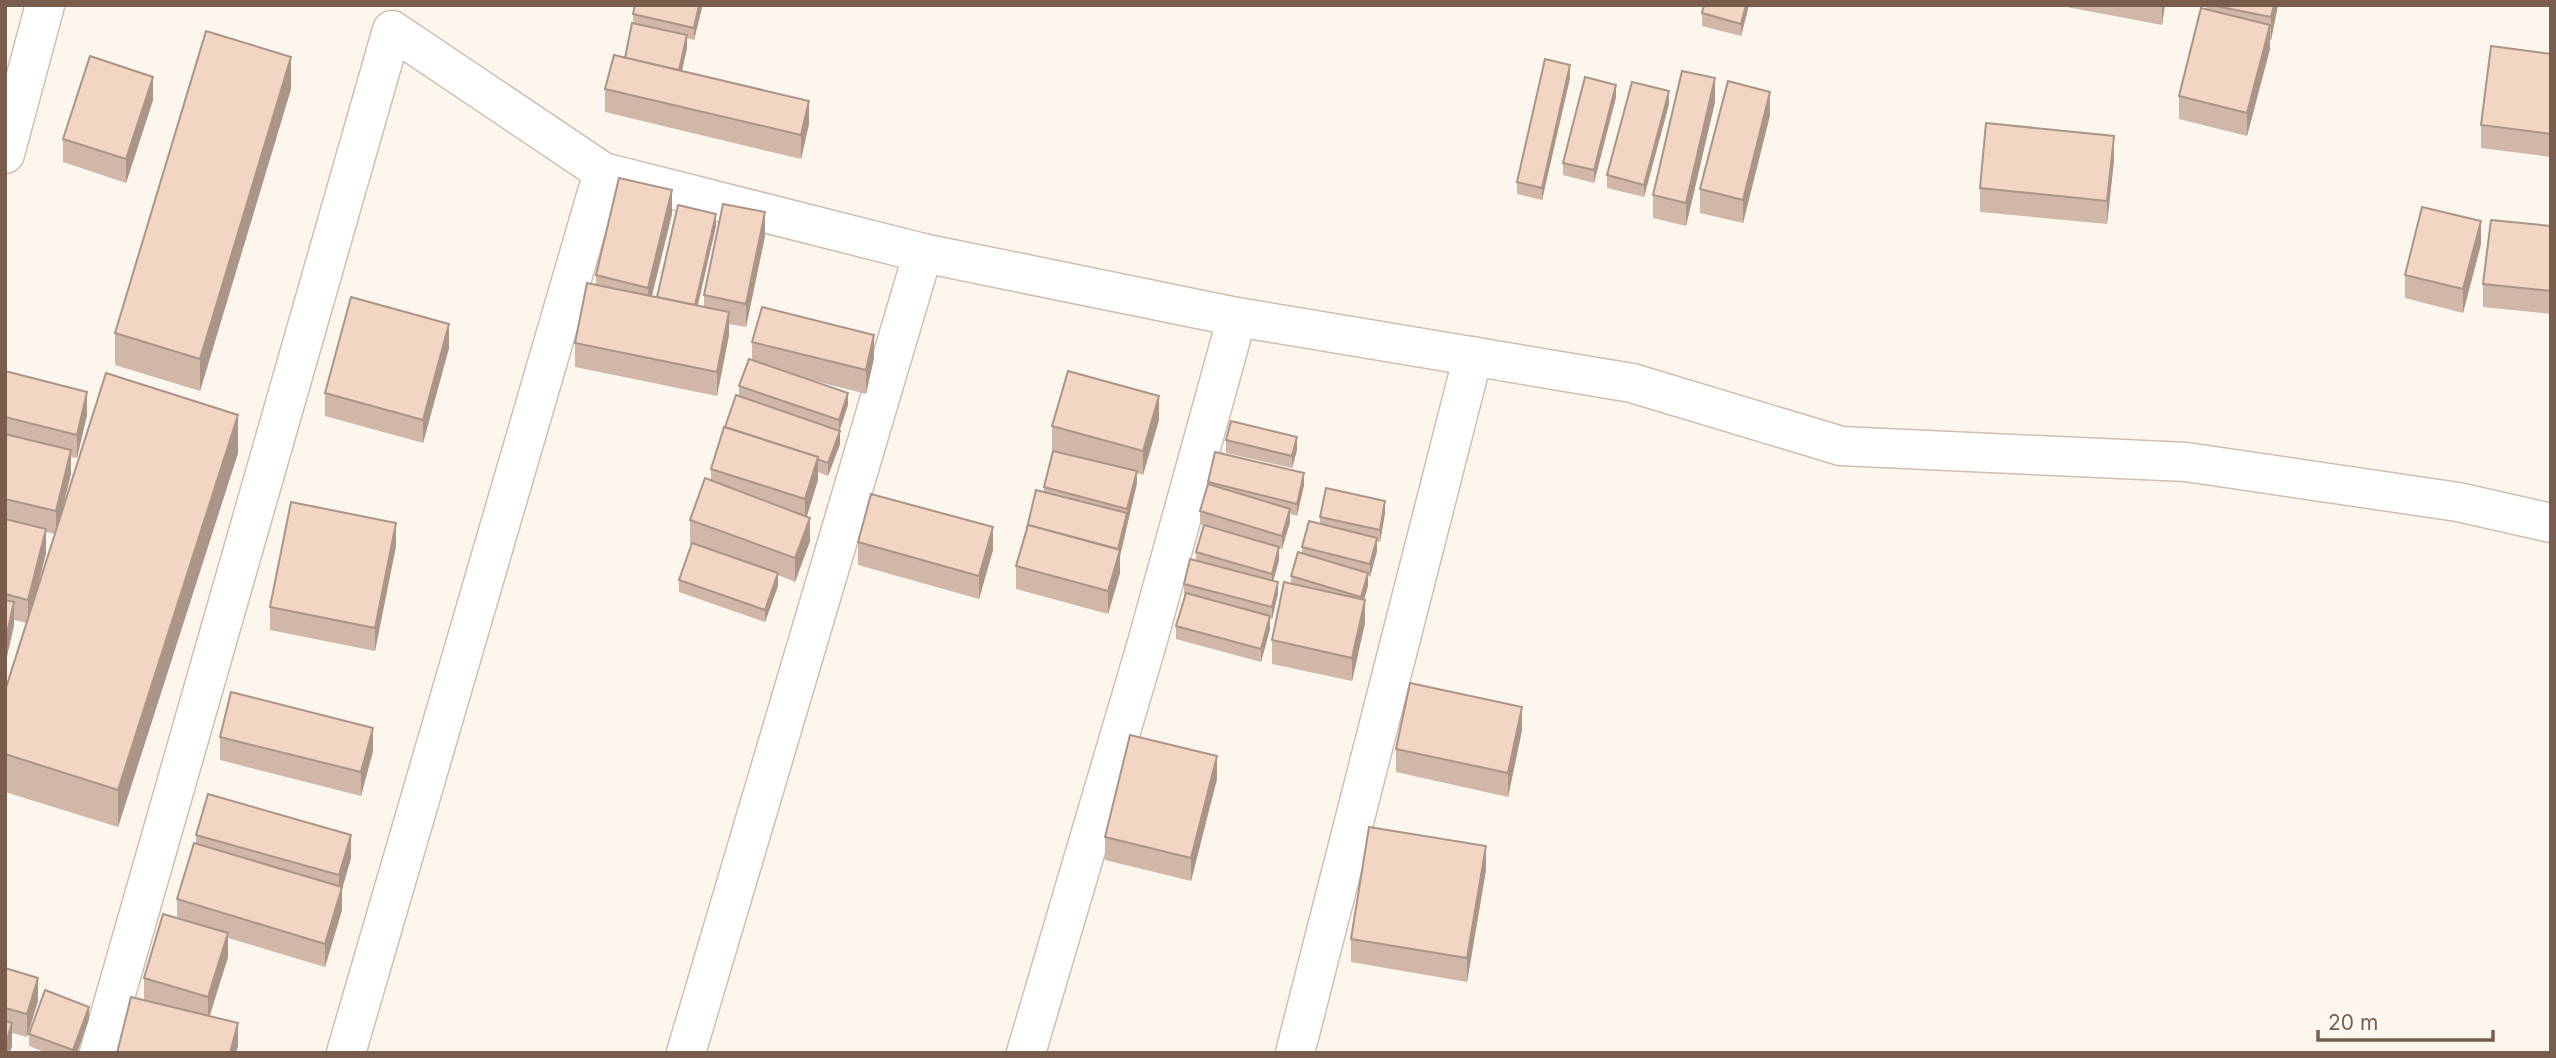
<svg xmlns="http://www.w3.org/2000/svg" width="2556" height="1058" font-family="Inter,sans-serif">
	<style>
		.lines { fill: none; stroke-linecap: round; stroke-linejoin: round }
		.minor-casing { stroke: #d1beb0; stroke-width: 41 }
		.minor { stroke: #fff; stroke-width: 38 }
		.wall { fill: #d1b7a8; fill-rule: evenodd }
		.shaded-wall { fill: #aa9588 }
		.building { fill: #f3d5c3; stroke: #aa9588; stroke-width: 2 }
	</style>
	<rect width="100%" height="100%" fill="#fdf6ec"/>
	<g class="lines">
		<g class="minor-casing">
			<g id="minor">
				<polyline points="5,154 45,5"/>
				<polyline points="99,1053 392,30 603,172 923,253 1237,317 1632,383 1841,446 2186,462 2458,502 2551,523"/>
				<polyline points="346,1053 603,172"/>
				<polyline points="686,1053 923,253"/>
				<polyline points="1026,1053 1147,643 1237,317"/>
				<polyline points="1295,1053 1473,356"/>
			</g>
		</g>
		<use href="#minor" class="minor"/>
	</g>
	<g class="wall">
		<polygon points="702,5 694,40 687,38 687,48 682,71 809,124 801,159 605,112 605,89 625,58 633,23 633,14"/>
		<polygon points="1704,5 1749,5 1741,36 1702,26 1702,13"/>
		<polygon points="2056,5 2165,5 2162,25"/>
		<polygon points="2206,5 2278,5 2271,40 2270,40 2270,49 2247,136 2179,119 2179,96 2206,9"/>
		<polygon points="2551,54 2551,157 2481,148 2481,125"/>
		<polygon points="1570,78 1542,200 1517,194 1517,182"/>
		<polygon points="291,89 200,391 115,365 115,333"/>
		<polygon points="1616,97 1594,183 1563,175 1563,163"/>
		<polygon points="153,100 126,183 63,162 63,139"/>
		<polygon points="1715,102 1686,226 1653,218 1653,195"/>
		<polygon points="1669,104 1644,197 1607,188 1607,175"/>
		<polygon points="1770,115 1743,223 1700,213 1700,189"/>
		<polygon points="2114,160 2107,224 1980,212 1980,188"/>
		<polygon points="672,214 652,296 657,297 716,226 698,305 704,306 704,295 765,236 746,327 729,324 729,335 717,396 575,367 575,343 596,284 596,275"/>
		<polygon points="2551,226 2551,314 2483,307 2483,284"/>
		<polygon points="2481,244 2463,313 2405,298 2405,275"/>
		<polygon points="752,342 874,358 866,394 811,380 848,405 839,431 840,444 828,476 818,472 818,480 807,516 810,541 795,582 778,575 778,586 765,622 679,592 679,580 692,544 690,543 690,520 711,480 711,469 725,428 739,396 739,386 752,360"/>
		<polygon points="449,348 423,443 325,416 325,393"/>
		<path d="M5,371L87,415L77,458L71,457V474L58,526L238,453L118,827L5,792V691L27,623L14,620V625L5,665ZM46,532L55,534L35,599L46,553Z"/>
		<polygon points="1159,420 1143,475 1137,473 1137,483 1120,556 1120,573 1108,614 1016,589 1016,566 1044,492 1044,487 1076,456 1052,450 1052,426"/>
		<polygon points="1226,440 1297,450 1292,468 1226,453"/>
		<polygon points="1208,482 1304,485 1297,516 1290,514 1290,522 1282,549 1279,548 1279,560 1273,580 1278,594 1272,619 1270,619 1270,629 1261,662 1176,639 1176,626 1185,596 1184,596 1184,584 1196,560 1196,552 1204,525 1200,524 1200,511"/>
		<polygon points="1385,513 1380,542 1377,542 1377,551 1370,577 1368,576 1368,586 1364,600 1365,623 1352,681 1272,664 1272,640 1291,584 1291,576 1302,553 1302,547 1320,524 1320,517"/>
		<polygon points="858,542 993,550 979,599 858,565"/>
		<polygon points="396,546 375,651 270,630 270,607"/>
		<polygon points="1522,730 1508,797 1396,772 1396,749"/>
		<polygon points="220,737 373,751 361,796 220,760"/>
		<polygon points="1217,779 1191,881 1105,860 1105,837"/>
		<polygon points="196,835 351,858 342,889 342,910 325,967 228,938 228,957 210,1016 238,1046 144,1000 144,978 177,918 177,899 196,843"/>
		<polygon points="1486,870 1467,982 1351,962 1351,939"/>
		<polygon points="5,968 38,1001 27,1037 12,1033 12,1046 5,1053"/>
		<polygon points="89,1019 77,1053 47,1053 29,1046 29,1034"/>
	</g>
	<g class="shaded-wall">
		<polygon points="699,5 702,5 702,8 694,40 694,28"/>
		<polygon points="1746,5 1749,5 1741,36 1741,24"/>
		<polygon points="2162,5 2165,5 2162,25"/>
		<polygon points="2274,5 2278,5 2271,40 2271,17"/>
		<polygon points="2270,25 2270,49 2247,136 2247,113"/>
		<polygon points="687,35 687,48 679,83 679,70"/>
		<polygon points="291,57 291,89 200,391 200,359"/>
		<polygon points="1570,65 1570,78 1542,200 1542,188"/>
		<polygon points="153,77 153,100 126,183 126,159"/>
		<polygon points="1715,78 1715,102 1686,226 1686,203"/>
		<polygon points="1616,85 1616,97 1594,183 1594,170"/>
		<polygon points="1669,91 1669,104 1644,197 1644,185"/>
		<polygon points="1770,92 1770,115 1743,223 1743,200"/>
		<polygon points="809,101 809,124 801,159 801,135"/>
		<polygon points="2114,136 2114,160 2107,224 2107,201"/>
		<polygon points="672,190 672,214 648,311 648,288"/>
		<polygon points="765,212 765,236 746,327 746,304"/>
		<polygon points="716,214 716,226 694,321 694,308"/>
		<polygon points="2481,221 2481,244 2463,313 2463,289"/>
		<polygon points="729,312 729,335 717,396 717,372"/>
		<polygon points="449,324 449,348 423,443 423,420"/>
		<polygon points="874,335 874,358 866,394 866,370"/>
		<polygon points="87,392 87,415 77,458 77,435"/>
		<polygon points="848,393 848,405 839,432 839,420"/>
		<polygon points="1159,396 1159,420 1143,475 1143,451"/>
		<polygon points="238,415 238,453 118,827 118,790"/>
		<polygon points="840,431 840,444 828,476 828,463"/>
		<polygon points="1297,437 1297,450 1292,468 1292,456"/>
		<polygon points="71,450 71,474 56,534 56,511"/>
		<polygon points="818,457 818,480 805,522 805,499"/>
		<polygon points="1137,471 1137,483 1120,556 1120,573 1108,614 1108,591"/>
		<polygon points="1304,473 1304,485 1297,516 1297,504"/>
		<polygon points="1385,501 1385,513 1380,542 1380,530"/>
		<polygon points="1290,509 1290,522 1282,549 1282,536"/>
		<polygon points="810,518 810,541 795,582 795,558"/>
		<polygon points="396,523 396,546 375,651 375,628"/>
		<polygon points="993,527 993,550 979,599 979,576"/>
		<polygon points="46,529 46,553 28,623 28,600"/>
		<polygon points="1377,538 1377,551 1370,577 1370,564"/>
		<polygon points="1279,547 1279,560 1272,586 1272,574"/>
		<polygon points="778,573 778,586 765,622 765,610"/>
		<polygon points="1368,573 1368,586 1361,610 1361,597"/>
		<polygon points="1278,582 1278,594 1272,619 1272,607"/>
		<polygon points="1365,600 1365,623 1352,681 1352,658"/>
		<polygon points="14,602 14,625 5,665 5,642"/>
		<polygon points="1270,616 1270,629 1261,662 1261,649"/>
		<polygon points="1522,707 1522,730 1508,797 1508,773"/>
		<polygon points="373,728 373,751 361,796 361,772"/>
		<polygon points="1217,756 1217,779 1191,881 1191,858"/>
		<polygon points="351,835 351,858 342,889 342,910 325,967 325,944 339,896 339,875"/>
		<polygon points="1486,846 1486,870 1467,982 1467,958"/>
		<polygon points="228,933 228,957 208,1020 208,997"/>
		<polygon points="38,978 38,1001 27,1037 27,1014"/>
		<polygon points="89,1007 89,1019 77,1053 73,1053"/>
		<polygon points="12,1023 12,1046 10,1053 5,1053 5,1046"/>
		<polygon points="238,1023 238,1046 236,1053 230,1053"/>
	</g>
	<g class="building">
		<polygon points="635,5 699,5 694,28 633,14"/>
		<polygon points="1704,5 1746,5 1741,24 1702,13"/>
		<polygon points="2211,5 2274,5 2271,17"/>
		<polygon points="2201,8 2270,25 2247,113 2179,96"/>
		<polygon points="632,23 687,35 679,70 625,58"/>
		<polygon points="206,31 291,57 200,359 115,333"/>
		<polygon points="2491,46 2551,54 2551,134 2481,125"/>
		<polygon points="614,55 809,101 801,135 605,89"/>
		<polygon points="90,56 153,77 126,159 63,139"/>
		<polygon points="1545,59 1570,65 1542,188 1517,182"/>
		<polygon points="1682,71 1715,78 1686,203 1653,195"/>
		<polygon points="1585,77 1616,85 1594,170 1563,163"/>
		<polygon points="1728,81 1770,92 1743,200 1700,189"/>
		<polygon points="1632,82 1669,91 1644,185 1607,175"/>
		<polygon points="1986,123 2114,136 2107,201 1980,188"/>
		<polygon points="619,178 672,190 648,288 596,275"/>
		<polygon points="723,204 765,212 746,304 704,295"/>
		<polygon points="678,205 716,214 695,305 657,297"/>
		<polygon points="2422,207 2481,221 2463,289 2405,275"/>
		<polygon points="2491,220 2551,226 2551,291 2483,284"/>
		<polygon points="587,283 729,312 717,372 575,343"/>
		<polygon points="351,297 449,324 423,420 325,393"/>
		<polygon points="762,307 874,335 866,370 752,342"/>
		<polygon points="749,359 848,393 839,420 739,386"/>
		<polygon points="5,371 87,392 77,435 5,417"/>
		<polygon points="1068,371 1159,396 1143,451 1052,426"/>
		<polygon points="106,373 238,415 118,790 5,754 5,691"/>
		<polygon points="736,395 840,431 828,463 817,459 818,457 725,427"/>
		<polygon points="1231,421 1297,437 1292,456 1226,440"/>
		<polygon points="724,427 818,457 805,499 711,469"/>
		<polygon points="5,434 71,450 56,511 5,499"/>
		<polygon points="1053,451 1137,471 1127,509 1044,487"/>
		<polygon points="1215,452 1304,473 1297,504 1208,482"/>
		<polygon points="705,478 810,518 795,558 690,520"/>
		<polygon points="1208,484 1290,509 1282,536 1200,511"/>
		<polygon points="1326,488 1385,501 1380,530 1320,517"/>
		<polygon points="1036,490 1127,513 1118,549 1028,525 1027,528"/>
		<polygon points="871,494 993,527 979,576 858,542"/>
		<polygon points="291,502 396,523 375,628 270,607"/>
		<polygon points="5,519 46,529 28,600 5,594"/>
		<polygon points="1309,521 1377,538 1370,564 1302,547"/>
		<polygon points="1028,525 1120,550 1108,591 1016,566"/>
		<polygon points="1204,525 1279,547 1272,574 1196,552"/>
		<polygon points="692,543 778,573 765,610 679,580"/>
		<polygon points="1298,552 1368,573 1361,597 1291,576"/>
		<polygon points="1190,559 1278,582 1272,607 1184,584"/>
		<polygon points="1284,582 1365,600 1352,658 1272,640"/>
		<polygon points="1186,593 1270,616 1261,649 1176,626"/>
		<polygon points="5,600 14,602 5,642"/>
		<polygon points="1410,683 1522,707 1508,773 1396,749"/>
		<polygon points="231,692 373,728 361,772 220,737"/>
		<polygon points="1130,735 1217,756 1191,858 1105,837"/>
		<polygon points="208,794 351,835 339,875 196,835"/>
		<polygon points="1369,827 1486,846 1467,958 1351,939"/>
		<polygon points="194,843 342,887 325,944 177,899"/>
		<polygon points="163,914 228,933 208,997 144,978"/>
		<polygon points="5,968 38,978 27,1014 5,1008"/>
		<polygon points="45,990 89,1007 73,1050 29,1034"/>
		<polygon points="131,997 238,1023 230,1053 117,1053"/>
		<polygon points="5,1021 12,1023 5,1046"/>
	</g>
	<rect width="2556" height="1058" fill="none" stroke="#7a5c4d" stroke-width="14"/>
	<path d="M2318 1030v10h175v-10" fill="none" stroke="#7a5c4d" stroke-width="3.5"/>
	<text x="2328" y="1030" font-size="21" fill="#7a5c4d" stroke="#fffaf3" stroke-width="5" paint-order="stroke">20 m</text>
</svg>
